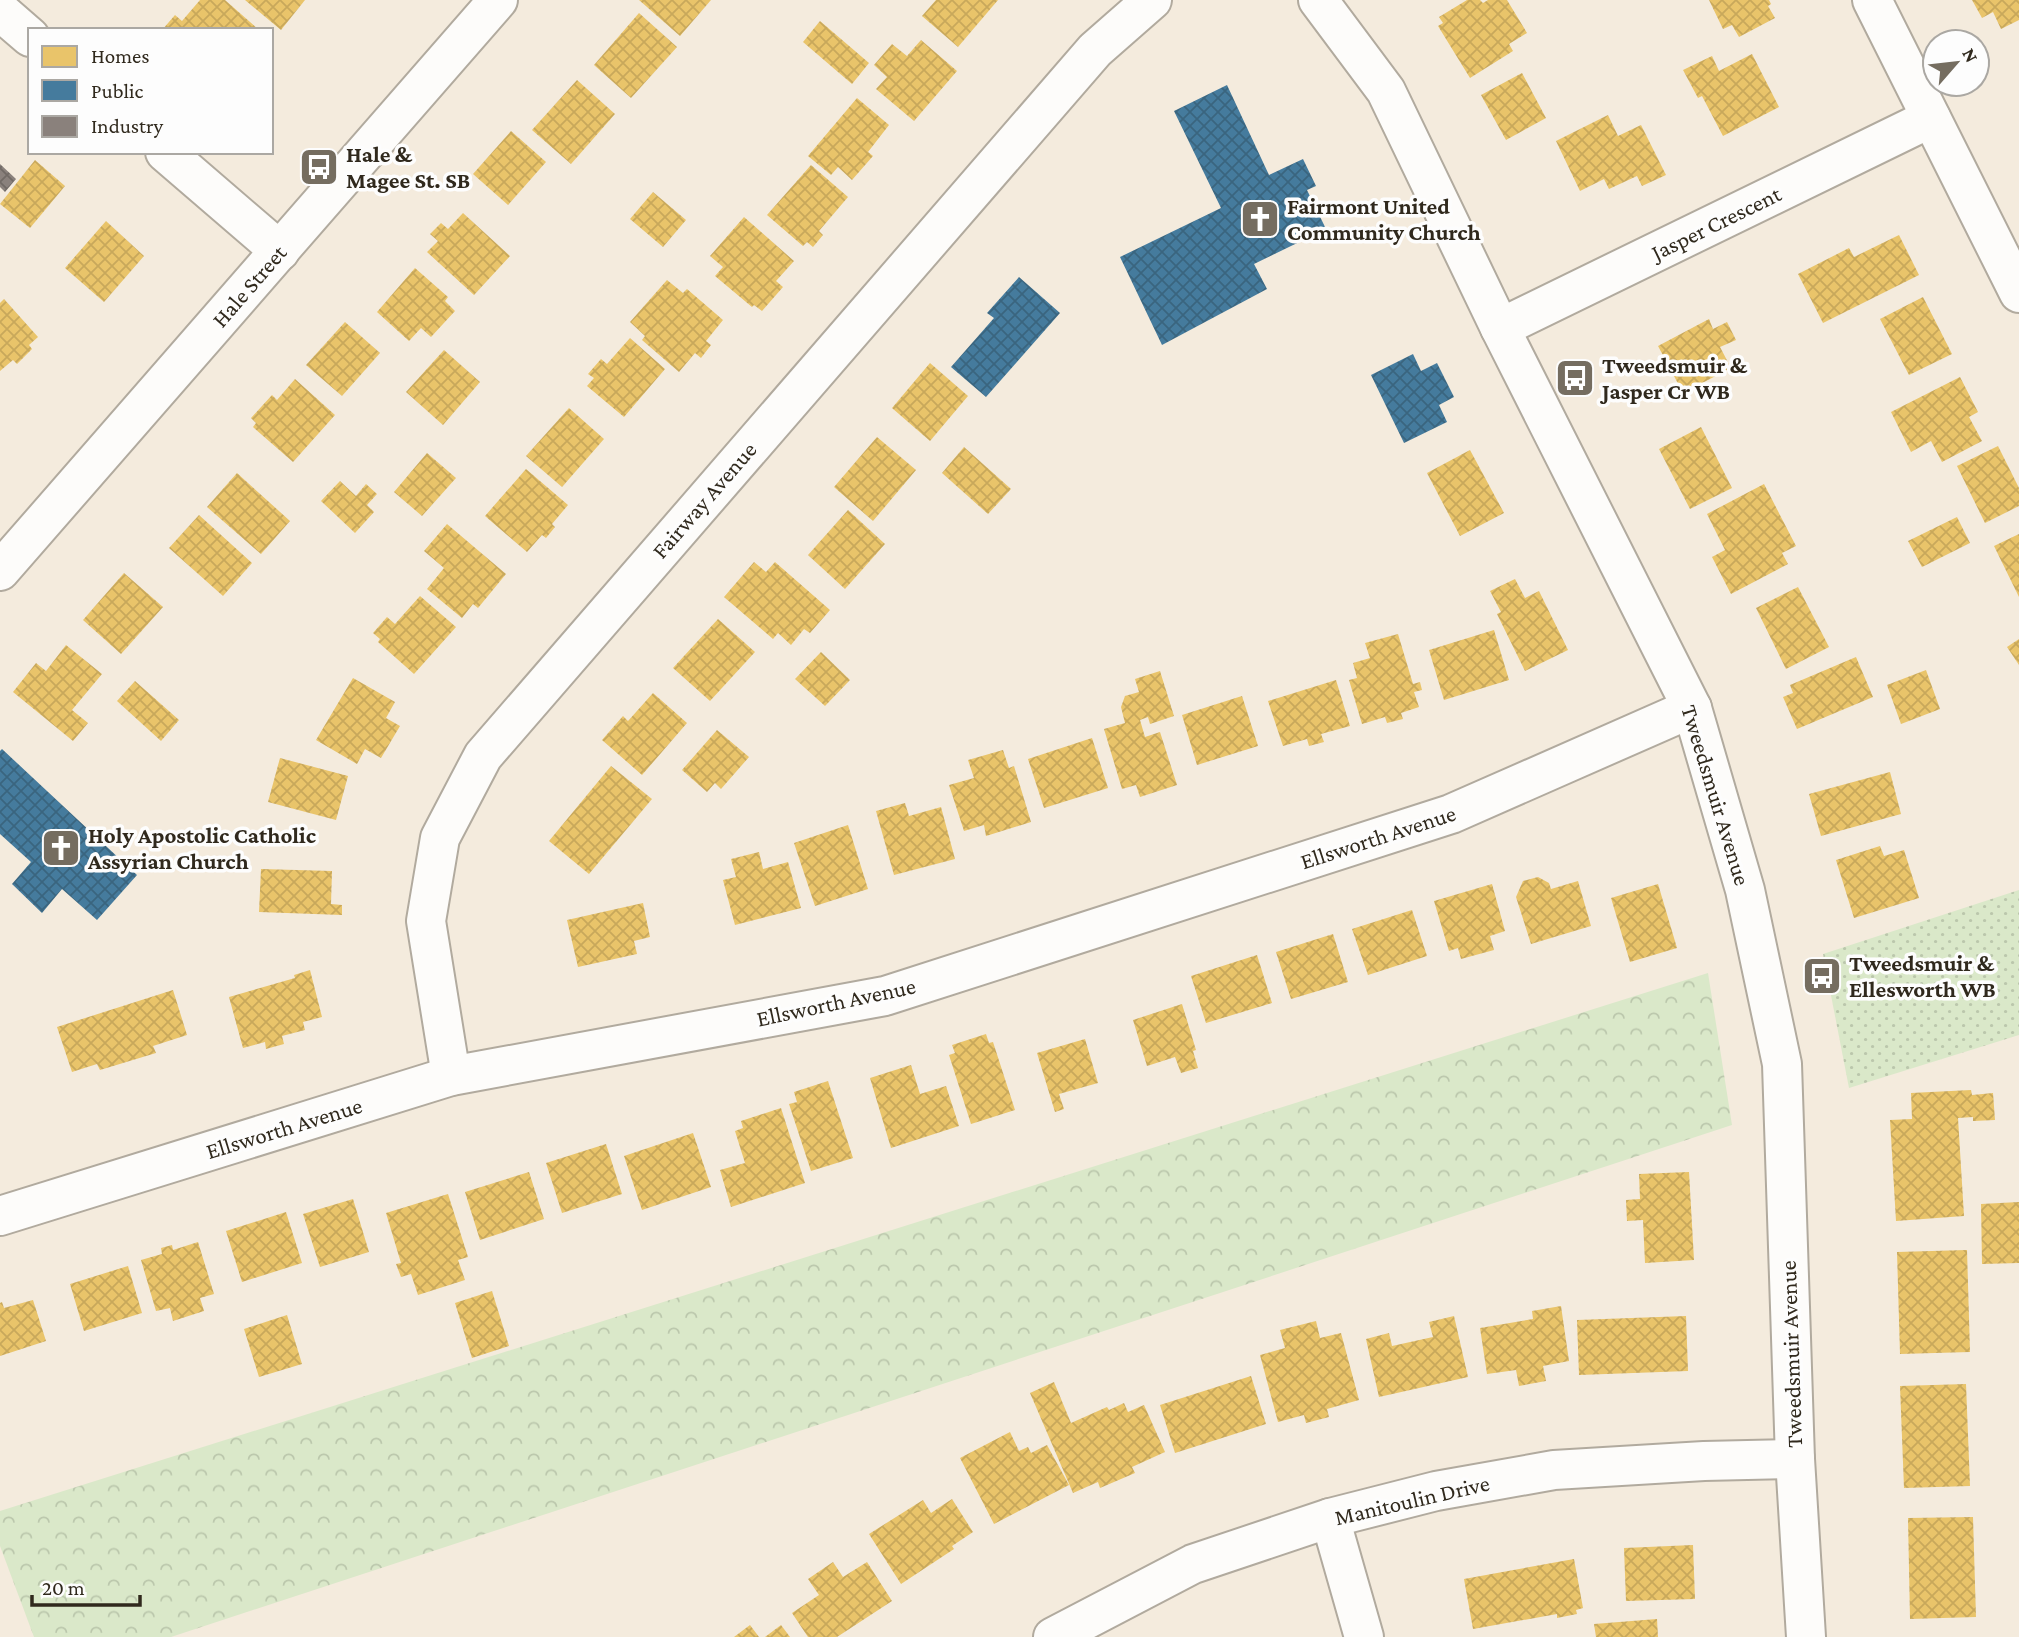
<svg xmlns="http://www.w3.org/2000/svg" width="2019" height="1637" font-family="'Crimson Pro',serif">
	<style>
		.grass { fill: url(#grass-dots) }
		.park { fill: url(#park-crowns) }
		.homes { fill: url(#homes-cross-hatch) }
		.public { fill: url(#public-cross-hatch) }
		.industry { fill: url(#industry-cross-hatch) }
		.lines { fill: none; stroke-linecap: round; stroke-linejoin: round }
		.minor-casing { stroke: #b1aa9e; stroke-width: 42 }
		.tertiary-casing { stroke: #b1aa9e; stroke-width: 42 }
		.minor { stroke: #fdfcfa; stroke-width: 38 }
		.tertiary { stroke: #fdfcfa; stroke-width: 38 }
		.labels { text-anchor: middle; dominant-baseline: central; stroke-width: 7; stroke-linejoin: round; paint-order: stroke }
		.poi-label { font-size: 23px; font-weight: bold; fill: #30291d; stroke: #fdfdfd; text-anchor: start }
		.street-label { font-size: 23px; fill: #30291d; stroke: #fdfdfd }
	</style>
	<defs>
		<pattern id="grass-dots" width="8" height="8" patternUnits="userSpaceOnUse" patternTransform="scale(1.75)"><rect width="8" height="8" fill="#dae8c9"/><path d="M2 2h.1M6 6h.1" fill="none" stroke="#bbc7ac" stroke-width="1.8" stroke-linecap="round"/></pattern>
		<pattern id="park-crowns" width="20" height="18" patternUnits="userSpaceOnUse" patternTransform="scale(1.75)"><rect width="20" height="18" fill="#dae8c9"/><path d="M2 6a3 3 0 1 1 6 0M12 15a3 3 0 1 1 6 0" fill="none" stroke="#bbc7ac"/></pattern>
		<pattern id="homes-cross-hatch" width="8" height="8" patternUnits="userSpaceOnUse" patternTransform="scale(1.75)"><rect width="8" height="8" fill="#e9c46a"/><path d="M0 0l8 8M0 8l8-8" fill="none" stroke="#c8a85b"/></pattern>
		<pattern id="public-cross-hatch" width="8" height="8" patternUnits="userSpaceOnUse" patternTransform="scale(1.75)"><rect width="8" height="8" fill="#457b9d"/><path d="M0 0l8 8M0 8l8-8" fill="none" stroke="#3a657f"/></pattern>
		<pattern id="industry-cross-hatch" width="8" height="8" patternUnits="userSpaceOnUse" patternTransform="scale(1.75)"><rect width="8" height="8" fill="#8a817c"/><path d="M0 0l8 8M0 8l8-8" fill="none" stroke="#716a65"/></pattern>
	</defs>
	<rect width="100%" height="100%" fill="#f4ebdd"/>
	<polygon class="grass" points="2019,890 2019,1035 1849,1088 1823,954"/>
	<polygon class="park" points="1708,973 1732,1125 171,1637 34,1637 0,1546 0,1511"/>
	<g class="homes">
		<polygon points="200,0 225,0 259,30 162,30 175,15 182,21"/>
		<polygon points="245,0 305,0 281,30"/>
		<polygon points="639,0 711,0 680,36"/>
		<polygon points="936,0 998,0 958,47 922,16"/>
		<polygon points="1467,0 1480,0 1483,3 1488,0 1507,0 1527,33 1509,44 1513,51 1470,78 1438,26 1443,23 1439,17"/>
		<polygon points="1709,0 1769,0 1771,4 1768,6 1775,18 1739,37 1732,25 1723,29"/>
		<polygon points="1972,0 2019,0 2019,20 2001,29 1993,12 1982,18"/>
		<polygon points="639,13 677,47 631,98 594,65"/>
		<polygon points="820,21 869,63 852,84 803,42"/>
		<polygon points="921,40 957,71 914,121 876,89 887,77 874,65 892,44 907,56"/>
		<polygon points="1752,54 1779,107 1723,136 1702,96 1698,98 1683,70 1712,56 1719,71"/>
		<polygon points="1522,73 1546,118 1506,140 1481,95"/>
		<polygon points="577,80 615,114 571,164 532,130"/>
		<polygon points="857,98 889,125 868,152 873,156 852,180 838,167 831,175 808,156"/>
		<polygon points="1608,115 1618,136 1641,125 1666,175 1642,186 1637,176 1609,189 1604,179 1580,191 1556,141"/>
		<polygon points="511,131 546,162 508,205 473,174"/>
		<polygon points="35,160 65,186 30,228 0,204"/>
		<polygon points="811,165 848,197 819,231 823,235 813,247 807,242 803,246 767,215"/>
		<polygon points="653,192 686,220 663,247 630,219"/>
		<polygon points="463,213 510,256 474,295 427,252 438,241 430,234 441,223 448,229"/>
		<polygon points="744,217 794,261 776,281 783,287 762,311 754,305 752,307 715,276 723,267 710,256"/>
		<polygon points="106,221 144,256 104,302 65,268"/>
		<polygon points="1899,235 1919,275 1823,323 1798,274 1849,248 1854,257"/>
		<polygon points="415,268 448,297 445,301 455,311 431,337 421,328 409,341 377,312"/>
		<polygon points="667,280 683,293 687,289 723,320 706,341 711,345 701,358 695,353 679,372 642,340 645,336 630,322"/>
		<polygon points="1923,297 1952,354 1909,375 1880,319"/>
		<polygon points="4,299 38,337 29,345 32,349 17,364 13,360 0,371 0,303"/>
		<polygon points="1709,319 1713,329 1727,322 1736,340 1720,347 1731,368 1683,393 1658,346"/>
		<polygon points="345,322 380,353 342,396 306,365"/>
		<polygon points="630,338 665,369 624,417 587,386 594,378 588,374 601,359 607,364"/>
		<polygon points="444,350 480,382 443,425 406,392"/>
		<polygon points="930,363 968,396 930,441 892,408"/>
		<polygon points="1960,377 1978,412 1969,417 1982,441 1942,462 1931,441 1911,452 1891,412"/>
		<polygon points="295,379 335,415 293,462 253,427 256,423 251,418 272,395 277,400"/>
		<polygon points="569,408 604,439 562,487 526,456"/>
		<polygon points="1701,427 1732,488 1690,509 1659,449"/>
		<polygon points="877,437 916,470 873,521 834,487"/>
		<polygon points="1998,446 2019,488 2019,506 1985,523 1957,466"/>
		<polygon points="964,447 1011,489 988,514 942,473"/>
		<polygon points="1470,450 1504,513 1460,536 1427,473"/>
		<polygon points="427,453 456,478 422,516 394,492"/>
		<polygon points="526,469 568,505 552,524 555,527 546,538 542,535 527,552 485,516"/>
		<polygon points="237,473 290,521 261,554 207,507"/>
		<polygon points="340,481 356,496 366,484 377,494 367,505 374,512 355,533 321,501"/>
		<polygon points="1764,484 1796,546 1782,553 1788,564 1731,594 1712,557 1725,550 1707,514"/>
		<polygon points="848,510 885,544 845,589 808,555"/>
		<polygon points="199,515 252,563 223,596 169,548"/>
		<polygon points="1957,517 1970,543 1922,567 1908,541"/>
		<polygon points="447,524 506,574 478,608 473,604 462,618 427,589 444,568 424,551"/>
		<polygon points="2019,534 2019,597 1994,546"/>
		<polygon points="754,562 766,572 775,562 830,610 810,633 804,629 791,645 778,633 773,639 724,597"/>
		<polygon points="124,573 163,607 121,654 83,620"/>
		<polygon points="1515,579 1525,598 1539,591 1568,650 1525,671 1497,614 1501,612 1490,591"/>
		<polygon points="1798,587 1829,647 1786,669 1756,608"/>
		<polygon points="420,596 456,627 414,674 378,642 380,639 373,633 387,617 395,624"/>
		<polygon points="718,619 755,652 710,701 673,668"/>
		<polygon points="1494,630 1509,680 1444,700 1429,650"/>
		<polygon points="1398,634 1413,684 1420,682 1422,690 1414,692 1419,707 1401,713 1403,719 1387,723 1385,717 1362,724 1349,680 1357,678 1353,663 1370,658 1365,643"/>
		<polygon points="2019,639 2019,665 2007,647"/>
		<polygon points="66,645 102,674 72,710 88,723 73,741 13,692 36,663 46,671"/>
		<polygon points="821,652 850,680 825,706 795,679"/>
		<polygon points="1856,657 1873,697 1797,729 1783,697 1793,693 1790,685"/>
		<polygon points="1926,670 1940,709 1901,724 1887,685"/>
		<polygon points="1160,671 1174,716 1150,724 1148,717 1140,720 1145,737 1160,732 1177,785 1140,797 1136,785 1122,789 1104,729 1125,723 1121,707 1125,696 1139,692 1135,679"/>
		<polygon points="353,678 395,702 386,718 400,726 381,758 365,749 357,764 316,740"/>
		<polygon points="1336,680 1350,726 1321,734 1324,742 1309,746 1307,739 1283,746 1268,701"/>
		<polygon points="135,681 179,720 161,741 117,701"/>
		<polygon points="653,693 687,723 642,775 602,740 623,716 628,721"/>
		<polygon points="1242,696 1258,746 1197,765 1182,715"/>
		<polygon points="717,730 749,757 721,789 715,783 707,792 682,770"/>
		<polygon points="1092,738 1108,788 1044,808 1028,759"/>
		<polygon points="1003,750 1009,768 1014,766 1031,822 986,836 984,825 964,831 949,785 974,778 968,760"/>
		<polygon points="280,758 348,776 336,820 268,802"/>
		<polygon points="611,766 652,799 589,874 549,841"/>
		<polygon points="1890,772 1901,814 1821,836 1809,794"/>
		<polygon points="905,803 909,816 941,807 955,859 894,875 876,811"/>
		<polygon points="848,825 868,889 815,906 794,843"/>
		<polygon points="1880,846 1884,856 1904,850 1919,898 1854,918 1836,860"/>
		<polygon points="759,852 763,869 788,862 801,908 735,925 723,880 736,877 731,859"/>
		<polygon points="261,869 332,871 331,904 342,905 342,915 259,912"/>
		<polygon points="1538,877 1549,883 1551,889 1578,881 1591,926 1531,944 1516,897 1523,881"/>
		<polygon points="1492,884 1505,931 1490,936 1494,950 1461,959 1458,948 1449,951 1434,901"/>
		<polygon points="1658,884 1677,948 1630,962 1611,898"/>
		<polygon points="643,903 650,937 634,941 637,954 578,967 567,920"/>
		<polygon points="1412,910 1427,956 1368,975 1352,929"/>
		<polygon points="1333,934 1348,982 1291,999 1276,952"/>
		<polygon points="1257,955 1272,1003 1206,1023 1191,976"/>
		<polygon points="310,970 322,1017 303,1022 305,1030 282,1036 284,1044 266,1049 265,1042 243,1048 229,997 295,978 294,975"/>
		<polygon points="173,990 187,1035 153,1046 156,1053 100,1070 97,1064 72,1072 57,1027"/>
		<polygon points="1182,1004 1196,1050 1193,1051 1198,1068 1181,1073 1175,1057 1147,1066 1133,1020"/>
		<polygon points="986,1034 989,1043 993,1042 1015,1110 971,1124 949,1055 955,1053 952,1045"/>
		<polygon points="1085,1039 1098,1083 1059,1094 1064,1109 1055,1112 1037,1053"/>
		<polygon points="911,1065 920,1094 946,1086 959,1126 891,1148 870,1078"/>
		<polygon points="828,1081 853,1158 811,1171 789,1104 797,1102 794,1092"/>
		<polygon points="1971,1090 1972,1095 1993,1093 1995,1120 1973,1121 1973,1117 1958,1118 1964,1216 1896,1221 1890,1120 1912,1119 1911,1093"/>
		<polygon points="781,1108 805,1183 731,1207 720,1170 745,1163 735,1131 743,1128 741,1121"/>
		<polygon points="693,1133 711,1187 642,1210 624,1156"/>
		<polygon points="606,1144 622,1194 562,1213 546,1163"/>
		<polygon points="529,1172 544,1219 480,1240 465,1192"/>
		<polygon points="1689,1172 1694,1260 1645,1263 1643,1220 1627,1221 1626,1200 1640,1199 1639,1174"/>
		<polygon points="448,1194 468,1257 458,1260 465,1280 418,1295 411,1274 401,1277 396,1264 401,1263 386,1213"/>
		<polygon points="353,1199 369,1252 320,1267 303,1214"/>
		<polygon points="2019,1202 2019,1263 1982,1264 1981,1204"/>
		<polygon points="286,1212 302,1263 242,1282 226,1231"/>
		<polygon points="198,1242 214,1294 200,1298 204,1311 173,1321 170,1308 156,1311 141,1260 162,1254 161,1248 172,1245 173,1250"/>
		<polygon points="1967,1250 1970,1352 1900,1354 1897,1252"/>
		<polygon points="128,1266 142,1313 84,1331 70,1284"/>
		<polygon points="492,1291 509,1346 472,1358 455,1303"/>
		<polygon points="33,1300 46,1341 0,1356 0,1303 2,1302 4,1308"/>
		<polygon points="1561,1306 1569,1361 1543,1366 1546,1381 1519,1386 1516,1370 1487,1374 1480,1328 1533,1319 1532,1311"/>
		<polygon points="287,1315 302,1364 259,1377 244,1329"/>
		<polygon points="1454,1316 1468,1377 1379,1397 1366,1339 1389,1333 1392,1346 1433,1337 1429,1322"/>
		<polygon points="1686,1316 1688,1371 1579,1375 1577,1320"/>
		<polygon points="1316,1321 1320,1338 1341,1333 1359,1400 1327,1409 1329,1417 1306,1423 1304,1415 1278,1422 1260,1355 1285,1348 1280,1330"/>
		<polygon points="1251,1376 1266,1424 1175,1453 1160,1405"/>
		<polygon points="1054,1382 1071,1423 1107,1407 1109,1410 1124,1403 1128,1412 1144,1405 1165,1452 1132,1467 1135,1473 1100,1488 1098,1482 1073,1493 1030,1393"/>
		<polygon points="1966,1384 1970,1486 1904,1488 1900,1386"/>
		<polygon points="1010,1432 1019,1451 1028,1447 1031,1453 1047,1445 1069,1485 994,1524 960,1458"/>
		<polygon points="952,1499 973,1532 952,1546 954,1549 901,1584 869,1534 923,1500 931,1513"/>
		<polygon points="1973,1517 1976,1617 1910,1619 1908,1518"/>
		<polygon points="1693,1545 1695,1599 1626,1601 1624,1548"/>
		<polygon points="1574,1559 1583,1608 1576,1610 1577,1614 1557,1618 1557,1614 1473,1629 1464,1579"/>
		<polygon points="833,1562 843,1577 867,1562 892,1601 837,1637 808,1637 792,1613 819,1595 808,1579"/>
		<polygon points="1657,1619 1658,1637 1596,1637 1594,1624"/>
		<polygon points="750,1625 759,1637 734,1637"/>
		<polygon points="781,1625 790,1637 765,1637"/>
	</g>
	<g class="public">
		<polygon points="1227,85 1269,175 1303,159 1316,186 1307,190 1326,229 1254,264 1267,289 1162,345 1120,257 1221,208 1174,111"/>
		<polygon points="1019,277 1060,313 986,397 951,367 994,318 987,313"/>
		<polygon points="1413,354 1421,371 1437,363 1454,397 1439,405 1447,422 1404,443 1371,375"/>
		<polygon points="2,749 137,875 97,920 62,889 42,913 12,884 31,862 0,834 0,751"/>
	</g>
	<polygon class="industry" points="0,164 16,179 5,192 0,187"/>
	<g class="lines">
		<g class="minor-casing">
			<g id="minor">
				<polyline points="1872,0 2019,293"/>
				<polyline points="0,11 30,37"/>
				<polyline points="165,152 280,251"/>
				<polyline points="1500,328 1931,118"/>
				<polyline points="451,1076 426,921 440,838 483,756 1095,50 1152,0"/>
				<polyline points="0,1216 451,1076 885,996 1451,814 1692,708"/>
				<polyline points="1330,1518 1364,1637"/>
				<polyline points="1053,1637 1193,1564 1330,1518 1436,1491 1554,1470 1704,1461 1795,1459"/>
			</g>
		</g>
		<g class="tertiary-casing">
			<g id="tertiary">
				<polyline points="1318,0 1386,91 1500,328 1692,708 1745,890 1782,1064 1795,1459 1806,1637"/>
				<polyline points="0,571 498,0"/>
			</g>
		</g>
		<use href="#minor" class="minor"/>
		<use href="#tertiary" class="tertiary"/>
	</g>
	<defs>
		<g id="bus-square" transform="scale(2.0125)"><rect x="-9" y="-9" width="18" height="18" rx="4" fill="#756d60" stroke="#fdfdfd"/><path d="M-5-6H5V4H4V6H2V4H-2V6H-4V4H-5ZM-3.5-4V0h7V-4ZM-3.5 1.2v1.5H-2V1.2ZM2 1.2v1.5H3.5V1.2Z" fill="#fff"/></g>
		<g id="church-square" transform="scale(2.0125)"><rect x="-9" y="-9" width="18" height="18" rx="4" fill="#756d60" stroke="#fdfdfd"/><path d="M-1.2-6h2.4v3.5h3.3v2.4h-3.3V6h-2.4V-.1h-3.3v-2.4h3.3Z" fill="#fff"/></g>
	</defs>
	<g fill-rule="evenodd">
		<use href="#bus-square" x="319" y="167"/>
		<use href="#church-square" x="1260" y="219"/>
		<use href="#bus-square" x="1575" y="378"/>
		<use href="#church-square" x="61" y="848"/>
		<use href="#bus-square" x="1822" y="976"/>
	</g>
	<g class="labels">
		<g class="poi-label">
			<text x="346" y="154">Hale &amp;<tspan x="346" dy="26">Magee St. SB</tspan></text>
			<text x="1287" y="206">Fairmont United<tspan x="1287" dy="26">Community Church</tspan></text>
			<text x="1602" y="365">Tweedsmuir &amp;<tspan x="1602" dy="26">Jasper Cr WB</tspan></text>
			<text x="88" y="835">Holy Apostolic Catholic<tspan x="88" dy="26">Assyrian Church</tspan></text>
			<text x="1849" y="963">Tweedsmuir &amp;<tspan x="1849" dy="26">Ellesworth WB</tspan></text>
		</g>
		<g class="street-label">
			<text transform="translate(1716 223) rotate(-26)">Jasper Crescent</text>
			<text transform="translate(249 286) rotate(-49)">Hale Street</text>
			<text transform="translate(704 500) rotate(-49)">Fairway Avenue</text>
			<text transform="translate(1716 795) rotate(73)">Tweedsmuir Avenue</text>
			<text transform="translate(1378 837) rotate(-18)">Ellsworth Avenue</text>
			<text transform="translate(836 1002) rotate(-12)">Ellsworth Avenue</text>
			<text transform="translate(284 1128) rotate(-17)">Ellsworth Avenue</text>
			<text transform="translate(1791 1354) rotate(-92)">Tweedsmuir Avenue</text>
			<text transform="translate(1412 1500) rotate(-13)">Manitoulin Drive</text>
		</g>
	</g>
	<rect x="28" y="28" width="245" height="126" fill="#fdfdfd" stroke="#aba8a3" stroke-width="2"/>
	<rect x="42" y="46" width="35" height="21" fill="#e9c46a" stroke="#aba8a3" stroke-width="2"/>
	<text x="91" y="63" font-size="21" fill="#30291d">Homes</text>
	<rect x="42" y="80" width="35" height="21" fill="#457b9d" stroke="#aba8a3" stroke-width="2"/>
	<text x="91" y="98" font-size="21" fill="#30291d">Public</text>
	<rect x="42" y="116" width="35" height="21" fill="#8a817c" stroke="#aba8a3" stroke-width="2"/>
	<text x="91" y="133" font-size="21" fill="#30291d">Industry</text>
	<g transform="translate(1956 63) rotate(62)"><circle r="33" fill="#fdfdfd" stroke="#aba8a3" stroke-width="2"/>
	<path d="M0-5L12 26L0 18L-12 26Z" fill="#756d60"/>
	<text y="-10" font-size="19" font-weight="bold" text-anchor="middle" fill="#30291d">N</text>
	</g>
	<path d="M32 1595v10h108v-10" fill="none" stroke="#30291d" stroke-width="3.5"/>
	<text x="42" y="1595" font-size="21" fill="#30291d" stroke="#fdfdfd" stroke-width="5" paint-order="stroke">20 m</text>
</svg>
